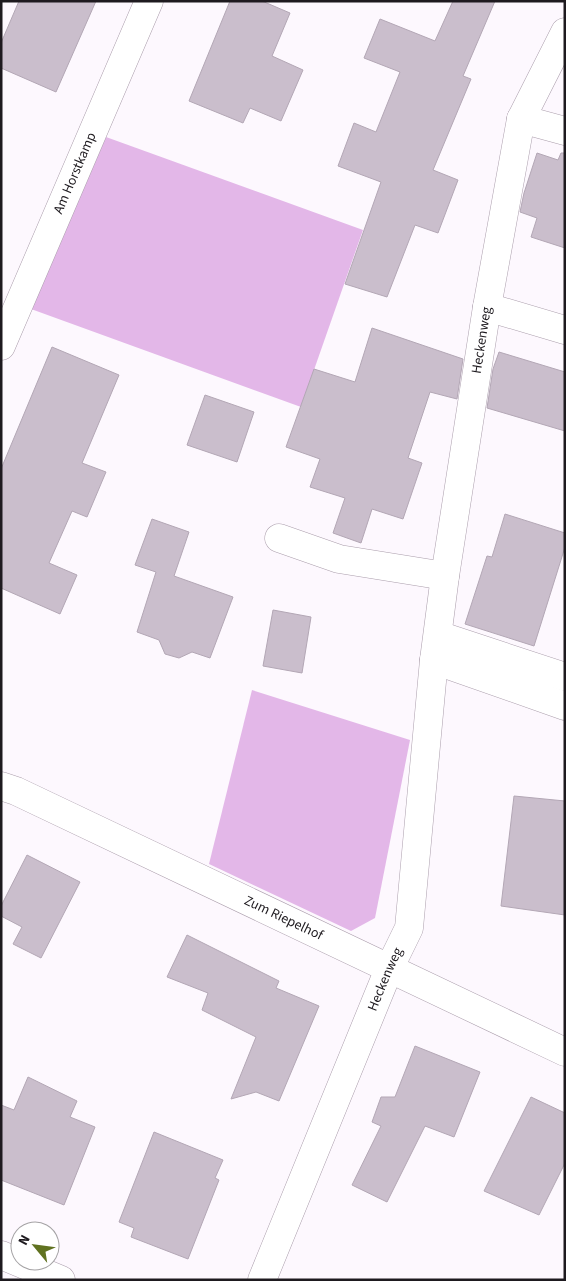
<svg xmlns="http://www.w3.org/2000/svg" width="566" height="1281" font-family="'Source Sans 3',sans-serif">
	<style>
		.green { fill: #e3b7e8 }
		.building { fill: #cabecc; stroke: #b3a7b5 }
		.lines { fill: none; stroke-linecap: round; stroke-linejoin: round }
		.minor-casing { stroke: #ab9eac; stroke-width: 29 }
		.minor { stroke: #fff; stroke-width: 28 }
		.labels { text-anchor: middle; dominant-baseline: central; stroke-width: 4; stroke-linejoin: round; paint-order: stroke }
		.street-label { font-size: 14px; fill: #1e1a1f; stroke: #fff }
	</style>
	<rect width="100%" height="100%" fill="#fdf8fe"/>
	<g class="green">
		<polygon points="106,137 363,230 301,407 31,309"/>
		<polygon points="252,690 410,740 375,918 351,931 209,864"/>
	</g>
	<g class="building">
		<polygon points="19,1 96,1 56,92 1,68 1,43"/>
		<polygon points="230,1 262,1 290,13 272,56 303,70 281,121 250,108 243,123 189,101"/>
		<polygon points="453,1 495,1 463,76 471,79 433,170 458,180 438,233 415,225 387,297 345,284 381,182 338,166 354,123 376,132 400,72 364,58 380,19 435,41"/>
		<polygon points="537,153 558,160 561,153 565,153 565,248 531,237 537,218 520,212 524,193"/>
		<polygon points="372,328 463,359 457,399 430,392 408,458 422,463 403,519 372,509 361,543 333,533 345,498 310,487 320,459 286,447 314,369 355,382"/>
		<polygon points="52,347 119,375 82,463 106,472 87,517 72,511 49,563 77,575 60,614 1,588 1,469"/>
		<polygon points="499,352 565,372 565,431 487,408 493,369"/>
		<polygon points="205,395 254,412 237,462 187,445"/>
		<polygon points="505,514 565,533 565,547 534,646 465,624 487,556 492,557"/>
		<polygon points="152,519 189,532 174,576 233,597 210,658 192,652 179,658 165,654 159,640 137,632 156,572 135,565"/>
		<polygon points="273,610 311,617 302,673 263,666"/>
		<polygon points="514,796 565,801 565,915 501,906"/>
		<polygon points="27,855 80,882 41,958 13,944 22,927 1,916 1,906"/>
		<polygon points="187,935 279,981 276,988 319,1006 279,1101 256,1092 231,1099 256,1037 202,1010 208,993 167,977"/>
		<polygon points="415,1046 480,1072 454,1137 425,1126 387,1202 352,1185 381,1126 372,1122 381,1097 395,1097"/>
		<polygon points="28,1077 77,1101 70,1117 95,1127 64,1205 1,1180 1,1105 14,1110"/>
		<polygon points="531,1097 565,1113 565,1163 539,1215 484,1191"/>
		<polygon points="154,1132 223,1160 215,1178 219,1180 188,1259 131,1237 134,1228 119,1222"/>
	</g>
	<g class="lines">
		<g class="minor-casing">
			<g id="minor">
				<polyline points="521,119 565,131"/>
				<polyline points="487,307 565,330"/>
				<path id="s1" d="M1,346L149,1"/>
				<polyline points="279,538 339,559 445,576"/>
				<polyline points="438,635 565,677"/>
				<polyline points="434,660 565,706"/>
				<path id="s2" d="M1,786L16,791L565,1052"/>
				<polyline points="1,1255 61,1280"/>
				<path id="s3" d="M262,1280L389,969L409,928L434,660L445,576L487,307L521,119L565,32"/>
			</g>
		</g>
		<use href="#minor" class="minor"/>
	</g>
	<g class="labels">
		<g class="street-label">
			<text stroke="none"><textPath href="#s1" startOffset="188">Am Horstkamp</textPath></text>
			<text stroke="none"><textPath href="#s3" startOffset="974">Heckenweg</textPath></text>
			<text stroke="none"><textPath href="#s2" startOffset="312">Zum Riepelhof</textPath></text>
			<text stroke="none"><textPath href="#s3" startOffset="325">Heckenweg</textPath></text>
		</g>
	</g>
	<rect width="566" height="1281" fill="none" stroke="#1e1a1f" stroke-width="5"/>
	<g transform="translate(35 1246) rotate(299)"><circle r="24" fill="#ffffff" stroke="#a5a3a5"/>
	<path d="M0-4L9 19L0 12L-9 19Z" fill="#607220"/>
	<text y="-8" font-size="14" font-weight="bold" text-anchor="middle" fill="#1e1a1f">N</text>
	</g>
</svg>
